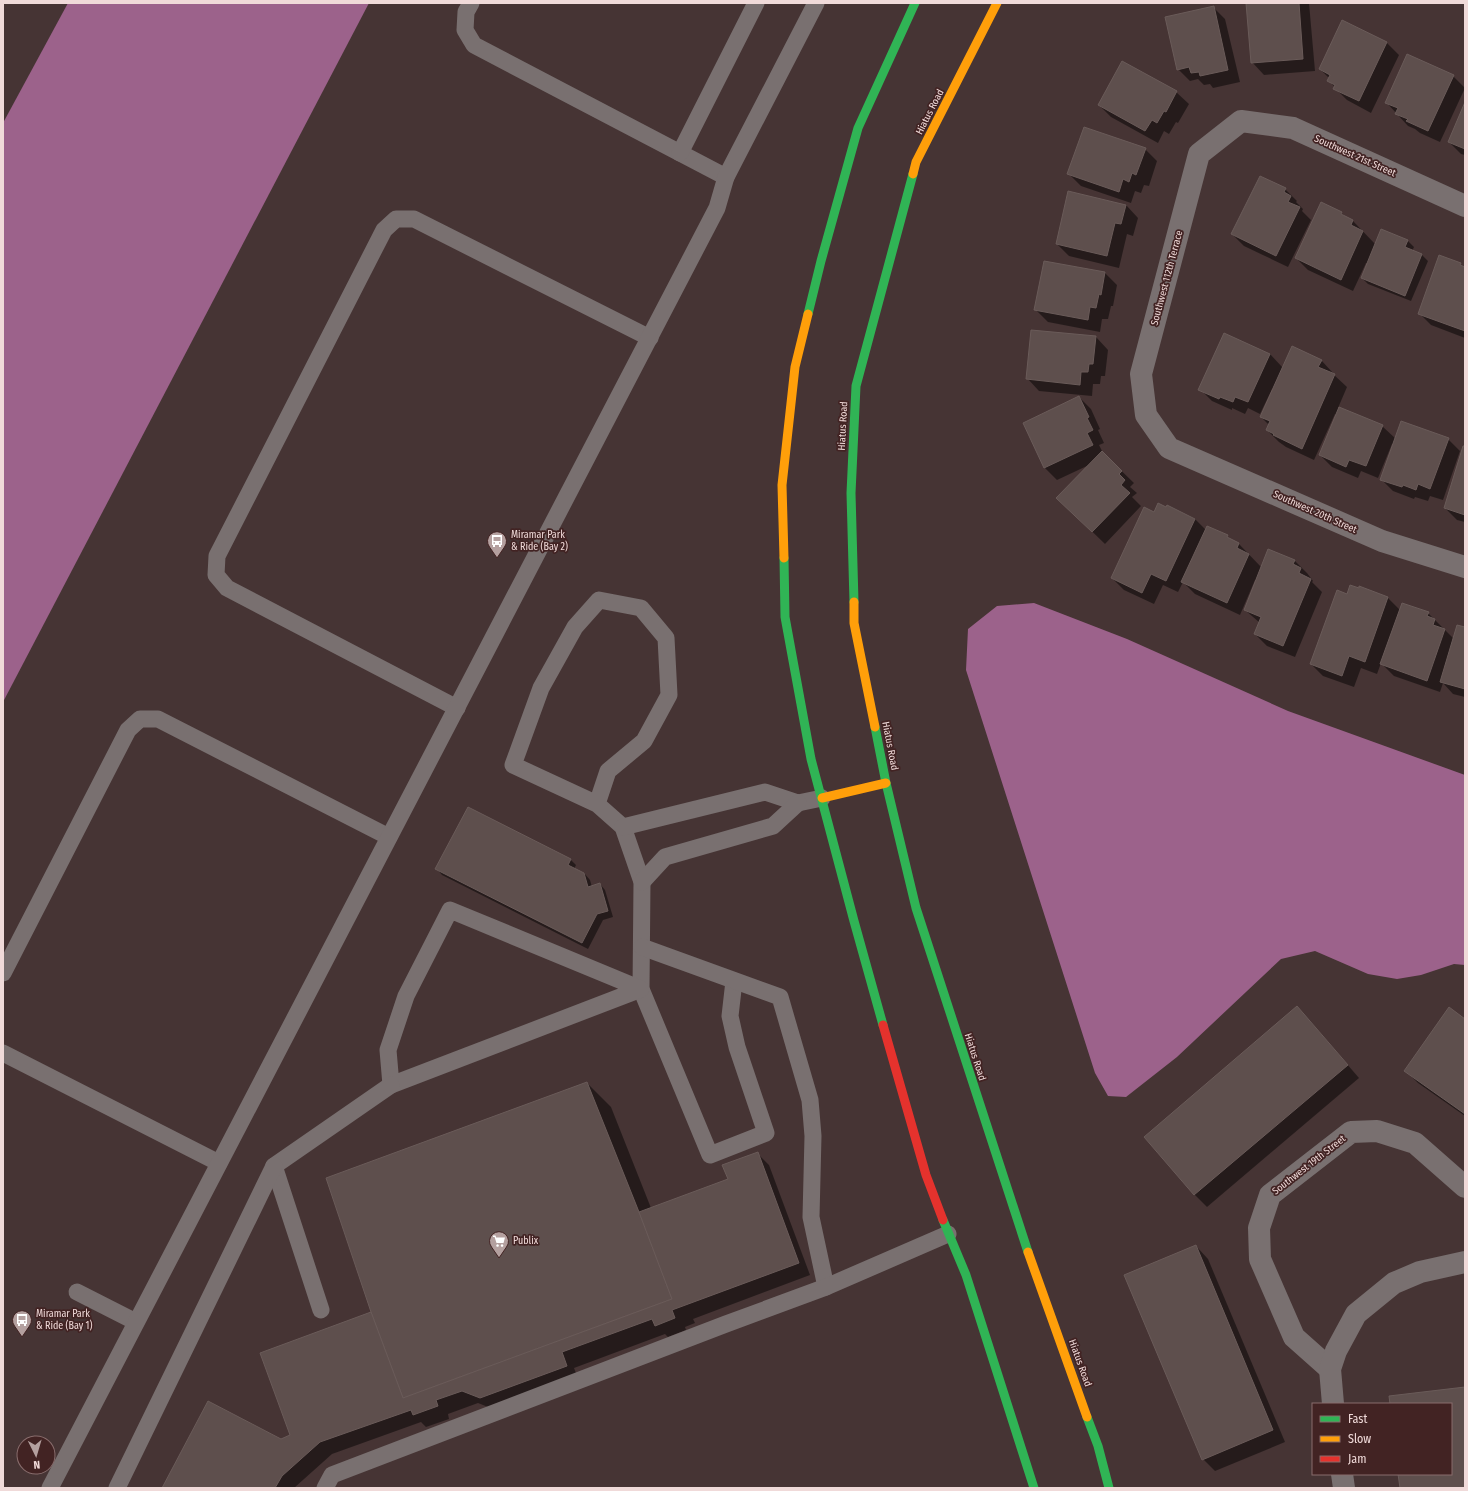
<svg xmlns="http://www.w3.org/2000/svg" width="1468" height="1491" font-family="'Fira Sans Condensed',sans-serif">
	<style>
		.water { fill: #9c628b }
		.shadow { fill: #0007 }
		.building { fill: #5e4f4d; stroke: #6a5b59 }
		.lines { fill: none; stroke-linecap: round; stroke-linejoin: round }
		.lane { stroke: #797070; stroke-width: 17 }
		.street { stroke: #797070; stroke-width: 22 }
		.fast { stroke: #30b455; stroke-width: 9 }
		.slow { stroke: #ff9f0a; stroke-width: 9 }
		.jam { stroke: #e5322d; stroke-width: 9 }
		.labels { text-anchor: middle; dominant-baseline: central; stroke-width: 3.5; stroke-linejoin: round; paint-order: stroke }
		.street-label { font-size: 10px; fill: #f0dad9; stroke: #422323 }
		.poi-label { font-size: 10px; fill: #f0dad9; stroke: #422323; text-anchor: start }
	</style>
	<rect width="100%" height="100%" fill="#463434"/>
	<g class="water">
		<polygon points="68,3 369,3 3,702 3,123"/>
		<polygon points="1034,603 1127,639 1288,711 1465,775 1465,965 1454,964 1421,975 1397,979 1368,974 1315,951 1281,959 1177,1057 1126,1097 1108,1096 1095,1073 966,670 968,629 997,606"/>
	</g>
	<g class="shadow">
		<polygon points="1257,3 1309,3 1315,71 1264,75 1252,62"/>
		<polygon points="1213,7 1225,19 1240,82 1213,88 1210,84 1204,85 1198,79 1190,81 1178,69"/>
		<polygon points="1343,22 1387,43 1399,55 1371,113 1347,100 1335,88 1335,87 1329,81 1330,79 1320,69"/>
		<polygon points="1453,76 1465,88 1440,142 1420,133 1415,129 1408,126 1386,102"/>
		<polygon points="1176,92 1189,104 1178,123 1176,122 1169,134 1164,131 1158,143 1111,117 1099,105"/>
		<polygon points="1465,104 1465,155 1461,154 1449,142"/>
		<polygon points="1145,149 1157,161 1149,186 1144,185 1141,193 1135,191 1131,203 1081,186 1069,174"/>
		<polygon points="1285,189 1297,201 1296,202 1303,209 1302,211 1311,220 1288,267 1244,246 1232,234"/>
		<polygon points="1126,205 1138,218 1133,236 1127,234 1119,268 1069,256 1057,244"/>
		<polygon points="1341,213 1347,218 1353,221 1376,245 1382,231 1408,241 1414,247 1412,251 1422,255 1428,261 1411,301 1368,284 1362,278 1368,263 1366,263 1353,291 1308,270 1296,258"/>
		<polygon points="1045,262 1105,273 1117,285 1113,306 1111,306 1108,319 1102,319 1100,332 1048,322 1036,310"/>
		<polygon points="1460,264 1465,268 1465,338 1431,325 1419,313"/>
		<polygon points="1096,337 1108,350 1105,376 1101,376 1100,384 1093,384 1092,396 1039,391 1027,378"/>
		<polygon points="1270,354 1283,368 1321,360 1333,373 1333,374 1347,387 1338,408 1382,426 1396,439 1448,439 1460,451 1443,500 1430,496 1428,501 1415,497 1414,499 1393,491 1381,479 1394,445 1392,444 1378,478 1361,471 1358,478 1332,467 1320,455 1336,415 1335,414 1314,460 1286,447 1279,442 1267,430 1269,425 1261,417 1273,390 1272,389 1260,414 1248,408 1245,414 1232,408 1232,410 1212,401 1200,389"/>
		<polygon points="1079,397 1091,409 1100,429 1098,430 1104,443 1099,445 1103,453 1134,483 1130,487 1137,493 1132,497 1141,506 1105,544 1070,510 1089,465 1057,480 1045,468 1024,423"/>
		<polygon points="1465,447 1465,522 1457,520 1445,508"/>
		<polygon points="1168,507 1195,519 1206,530 1227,536 1232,541 1239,544 1262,568 1269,551 1295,561 1307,573 1313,581 1312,582 1322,592 1295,657 1267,646 1255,634 1260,623 1245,610 1257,581 1255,580 1240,615 1195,594 1183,582 1178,592 1163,585 1154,604 1124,590 1112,578 1155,513"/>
		<polygon points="1348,595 1388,598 1400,610 1428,613 1454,639 1465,628 1465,697 1453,694 1443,683 1440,692 1394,676 1381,663 1377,674 1361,668 1354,687 1323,676 1311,664"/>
		<polygon points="570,859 576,865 574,869 584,873 590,880 592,887 600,884 605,890 613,917 603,920 588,949 442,875 437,869"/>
		<polygon points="1309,1020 1359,1078 1207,1207 1195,1195 1145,1137"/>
		<polygon points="1465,1020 1465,1116 1418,1083 1405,1070"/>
		<polygon points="587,1083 611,1107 651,1208 729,1180 757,1153 769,1165 810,1275 693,1319 695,1323 685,1327 686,1330 668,1337 665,1334 574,1368 578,1378 493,1409 478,1403 448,1414 449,1419 426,1427 421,1422 332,1454 294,1488 163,1488 292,1436 372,1313"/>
		<polygon points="1196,1246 1208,1259 1285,1442 1215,1471 1203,1459"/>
	</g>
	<g class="building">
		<polygon points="1246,3 1299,3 1303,59 1251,63"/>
		<polygon points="1214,6 1228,70 1200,76 1199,72 1191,73 1189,67 1177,70 1165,17"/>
		<polygon points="1342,20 1387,42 1359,101 1333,89 1335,85 1327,81 1330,75 1319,69"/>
		<polygon points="1407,54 1454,75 1428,131 1406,121 1408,119 1395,114 1398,108 1385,103"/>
		<polygon points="1122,61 1177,91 1166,112 1164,111 1157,123 1152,120 1145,131 1098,105"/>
		<polygon points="1465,102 1465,149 1448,142"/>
		<polygon points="1084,127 1146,148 1136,175 1132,173 1129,182 1123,179 1119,192 1067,174"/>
		<polygon points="1260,176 1286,188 1284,192 1291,196 1288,202 1300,207 1276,256 1231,234"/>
		<polygon points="1068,191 1126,205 1121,224 1115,223 1107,256 1056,244"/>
		<polygon points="1321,202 1342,212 1341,214 1353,220 1351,225 1363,231 1341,280 1295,258"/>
		<polygon points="1381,229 1408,240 1405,247 1422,254 1405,296 1361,278"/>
		<polygon points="1439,255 1461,263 1460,265 1465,267 1465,331 1418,314"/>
		<polygon points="1044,261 1105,272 1101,295 1099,294 1096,308 1090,307 1088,320 1034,310"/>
		<polygon points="1031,330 1096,336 1093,364 1089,364 1088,372 1081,372 1080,385 1026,379"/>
		<polygon points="1224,333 1270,354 1248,402 1235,397 1233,402 1220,397 1219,399 1198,390"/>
		<polygon points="1292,346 1322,360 1318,367 1335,374 1302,449 1273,435 1274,434 1266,430 1270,421 1260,417"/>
		<polygon points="1079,396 1089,417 1087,418 1093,430 1087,433 1093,445 1044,468 1023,423"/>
		<polygon points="1339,407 1383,425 1366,466 1349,460 1346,467 1319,455"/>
		<polygon points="1401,421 1449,438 1430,489 1418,484 1416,490 1403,485 1402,487 1380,480"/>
		<polygon points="1463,446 1465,446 1465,515 1444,508"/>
		<polygon points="1102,451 1122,471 1119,474 1125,480 1121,485 1130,493 1092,532 1056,498"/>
		<polygon points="1158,503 1166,507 1167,505 1195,519 1166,581 1151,574 1142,593 1111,578 1144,507 1154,512"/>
		<polygon points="1207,526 1228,535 1227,537 1239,543 1237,548 1249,554 1227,603 1181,582"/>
		<polygon points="1268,549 1295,560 1293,564 1301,568 1299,573 1311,579 1283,646 1254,634 1261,617 1244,610"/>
		<polygon points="1350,585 1359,588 1359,586 1388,597 1365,662 1349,656 1342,676 1310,664 1337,590 1347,594"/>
		<polygon points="1402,603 1429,612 1427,616 1435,619 1433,625 1445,629 1427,681 1380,664"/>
		<polygon points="1457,625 1465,627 1465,689 1440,682"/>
		<polygon points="468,807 571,859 568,865 584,873 588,887 600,883 608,911 597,914 582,943 435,869"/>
		<polygon points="1297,1006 1348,1065 1194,1195 1144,1137"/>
		<polygon points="1449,1007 1465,1019 1465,1114 1404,1071"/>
		<polygon points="587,1082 639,1212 672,1299 403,1398 371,1312 326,1178"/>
		<polygon points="758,1152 799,1263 672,1310 675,1318 655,1326 652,1319 562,1352 567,1366 480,1398 462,1391 436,1400 438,1406 413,1415 411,1410 320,1442 282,1476 275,1488 162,1488 208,1401 281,1439 290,1435 260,1353 371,1312 403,1398 672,1299 639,1212 728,1179 722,1165"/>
		<polygon points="1196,1245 1273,1430 1202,1460 1124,1275"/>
		<polygon points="1465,1387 1465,1488 1400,1488 1398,1474 1451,1474 1451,1404 1390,1404 1389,1396"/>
	</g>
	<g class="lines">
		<g class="lane">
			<polyline points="471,3 466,12 465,30 474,45 726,177"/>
			<polyline points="680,153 756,3"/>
			<polyline points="457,708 227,588 216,575 217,556 384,230 396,219 414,219 650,338"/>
			<polyline points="597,804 608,771 644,741 669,695 666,638 641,608 599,600 575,627 541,688 513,765 597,804 623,827 642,882 641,989 710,1155 766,1133 737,1047 730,1016 734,981"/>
			<polyline points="623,827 765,792 798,803 822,798"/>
			<polyline points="642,882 665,857 773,826 798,803"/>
			<polygon points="450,910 641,989 391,1085 388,1050 406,996"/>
			<polyline points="642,947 780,997 810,1100 813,1136 811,1217 826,1287"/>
			<polyline points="3,973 128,730 140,719 158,719 389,837"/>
			<polyline points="3,1053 219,1163"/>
			<polyline points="77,1292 136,1322"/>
			<polyline points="321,1310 274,1166 391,1085"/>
			<polyline points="50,1488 717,208 726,177 816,3"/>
			<polyline points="117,1488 274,1166"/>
			<polyline points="325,1488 332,1475 726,1324 826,1287 948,1234"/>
		</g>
		<g class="street">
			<polyline points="1465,206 1293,128 1241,121 1199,154 1141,374 1146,415 1169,448 1382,541 1465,567"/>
			<polyline points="1330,1369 1294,1337 1260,1259 1259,1228 1270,1195 1351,1132 1377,1131 1415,1143 1465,1187"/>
			<polyline points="1333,1404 1330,1369 1336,1351 1356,1314 1394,1283 1420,1272 1465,1262"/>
			<polyline points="1342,1474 1344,1488"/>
		</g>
		<g class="fast">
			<polyline points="808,314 821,261 858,128 915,3"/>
			<polyline points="784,558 785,617 811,759 854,921 883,1025"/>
			<polyline points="854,602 851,493 856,386 913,174"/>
			<polyline points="875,727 886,783 916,908 1028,1252"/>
			<polyline points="943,1220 966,1275 1034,1488"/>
			<polyline points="1087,1417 1098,1446 1109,1488"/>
		</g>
		<g class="slow">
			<polyline points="913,174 916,162 997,3"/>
			<polyline points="784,558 782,485 795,367 808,314"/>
			<polyline points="854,602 854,623 875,727"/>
			<polyline points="822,798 886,783"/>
			<polyline points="1028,1252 1087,1417"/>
		</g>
		<polyline class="jam" points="883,1025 926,1175 943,1220"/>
	</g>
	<defs>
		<g id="bus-pin" transform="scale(1)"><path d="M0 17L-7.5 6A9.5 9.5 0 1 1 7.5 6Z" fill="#b4a09f" stroke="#422323"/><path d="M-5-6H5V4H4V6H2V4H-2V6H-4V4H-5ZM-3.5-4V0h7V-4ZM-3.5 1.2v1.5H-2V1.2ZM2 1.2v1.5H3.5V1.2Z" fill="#fff"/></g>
		<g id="supermarket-pin" transform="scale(1)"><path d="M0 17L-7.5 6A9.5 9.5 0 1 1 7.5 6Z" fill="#b4a09f" stroke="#422323"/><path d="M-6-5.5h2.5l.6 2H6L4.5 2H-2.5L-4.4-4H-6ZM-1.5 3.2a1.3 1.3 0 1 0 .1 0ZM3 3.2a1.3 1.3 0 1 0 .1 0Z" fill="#fff"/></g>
	</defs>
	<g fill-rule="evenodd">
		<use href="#bus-pin" x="497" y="541"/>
		<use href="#supermarket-pin" x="499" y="1241"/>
		<use href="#bus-pin" x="22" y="1320"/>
	</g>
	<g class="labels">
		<g class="street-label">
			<text transform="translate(930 112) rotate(-63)">Hiatus Road</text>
			<text transform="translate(1355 156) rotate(24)">Southwest 21st Street</text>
			<text transform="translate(1167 278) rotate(-75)">Southwest 112th Terrace</text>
			<text transform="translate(843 426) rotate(-87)">Hiatus Road</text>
			<text transform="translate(1315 512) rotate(24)">Southwest 20th Street</text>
			<text transform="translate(890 746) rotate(79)">Hiatus Road</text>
			<text transform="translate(975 1057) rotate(72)">Hiatus Road</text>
			<text transform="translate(1309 1165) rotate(-38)">Southwest 19th Street</text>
			<text transform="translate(1080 1363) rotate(70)">Hiatus Road</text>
		</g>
		<g class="poi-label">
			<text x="511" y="535">Miramar Park<tspan x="511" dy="12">&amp; Ride (Bay 2)</tspan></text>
			<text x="513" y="1241">Publix</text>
			<text x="36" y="1314">Miramar Park<tspan x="36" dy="12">&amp; Ride (Bay 1)</tspan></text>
		</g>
	</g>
	<rect width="1468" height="1491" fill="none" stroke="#f0dad9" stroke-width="8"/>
	<rect x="1312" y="1403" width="140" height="72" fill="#422323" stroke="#886c6c"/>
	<rect x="1320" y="1416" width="20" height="6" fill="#30b455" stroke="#886c6c"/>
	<text x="1348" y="1423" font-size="12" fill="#f0dad9">Fast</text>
	<rect x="1320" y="1436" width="20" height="6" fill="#ff9f0a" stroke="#886c6c"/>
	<text x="1348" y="1443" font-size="12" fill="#f0dad9">Slow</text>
	<rect x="1320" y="1456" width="20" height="6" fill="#e5322d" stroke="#886c6c"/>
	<text x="1348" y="1463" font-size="12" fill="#f0dad9">Jam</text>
	<g transform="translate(36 1455) rotate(175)"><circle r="19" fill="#422323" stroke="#886c6c"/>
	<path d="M0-3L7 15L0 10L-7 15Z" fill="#b4a09f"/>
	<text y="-6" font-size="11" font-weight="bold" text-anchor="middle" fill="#f0dad9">N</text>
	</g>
</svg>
